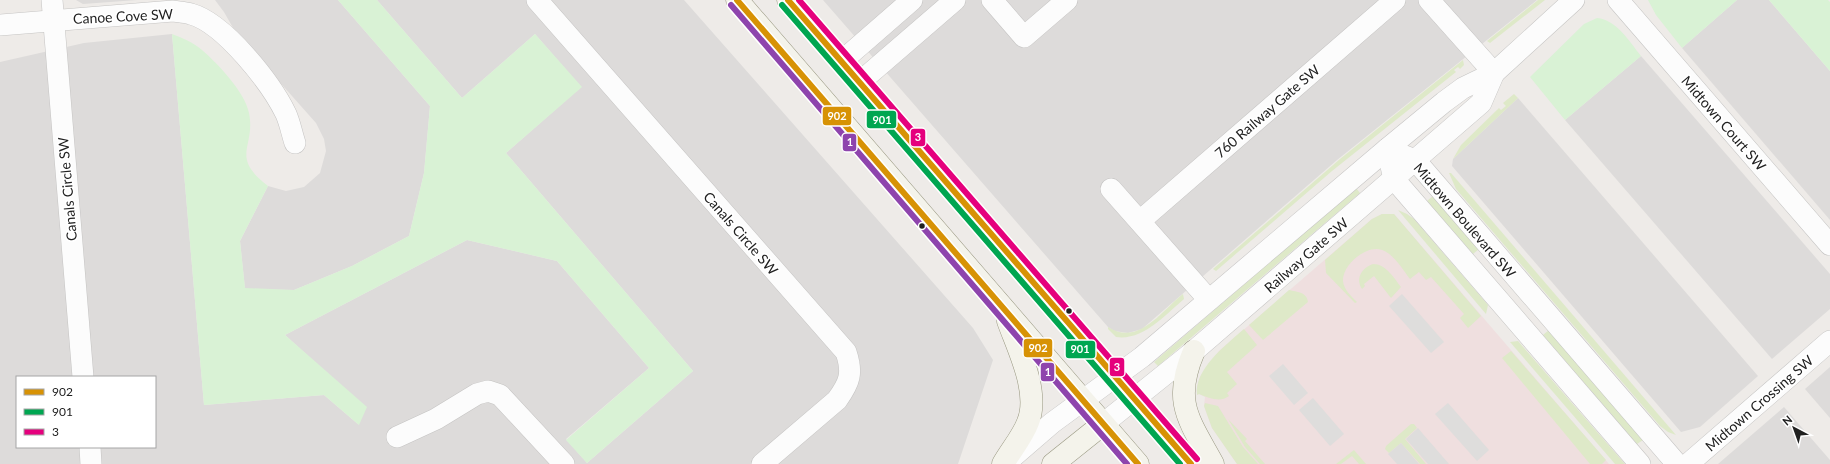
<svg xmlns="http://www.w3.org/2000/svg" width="1830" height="464" font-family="Lato,sans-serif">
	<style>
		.residential { fill: #dddbda; fill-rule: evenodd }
		.commercial { fill: #efdfdf }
		.grass { fill: #dee9c8 }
		.park { fill: #d9f2d5 }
		.parking { fill: #dedddc }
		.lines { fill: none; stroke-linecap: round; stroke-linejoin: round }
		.street-casing { stroke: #c5c4c3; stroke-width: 22 }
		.secondary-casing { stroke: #989780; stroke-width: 23 }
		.street { stroke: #fcfcfc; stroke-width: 21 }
		.secondary { stroke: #f4f3eb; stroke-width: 22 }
		.bus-1-casing { stroke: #fff; stroke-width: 9 }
		.bus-2-casing { stroke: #fff; stroke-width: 9 }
		.bus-3-casing { stroke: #fff; stroke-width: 9 }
		.bus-4-casing { stroke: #fff; stroke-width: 9 }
		.bus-1 { stroke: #d79205; stroke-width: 6 }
		.bus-2 { stroke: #00a651; stroke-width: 6 }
		.bus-3 { stroke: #e5007d; stroke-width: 6 }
		.bus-4 { stroke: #8e44ad; stroke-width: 6 }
		.bus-dot { fill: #202020; stroke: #fff; stroke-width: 1.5 }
		.labels { text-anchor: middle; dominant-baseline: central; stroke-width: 3.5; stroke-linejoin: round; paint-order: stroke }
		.street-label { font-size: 14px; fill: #202020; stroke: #fff }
		.line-badge { stroke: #fff; stroke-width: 1.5 }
		.badge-label { font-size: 11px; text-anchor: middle; font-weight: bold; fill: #fff }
	</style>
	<rect width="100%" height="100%" fill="#eeebe8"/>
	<g class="residential">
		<polygon points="76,0 137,0 83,4"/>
		<polygon points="215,0 338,0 430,106 424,173 409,236 352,266 294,290 245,289 240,241 268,186 286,191 304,187 320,173 326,151 324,139 316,123 236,33 224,12"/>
		<path d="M377,0H684L973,328L993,360L958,464H0V62L84,43L172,34L204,405L324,395L359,425L318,365L285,335L467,240L557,261L649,368L566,439L587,463L693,371L506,153L581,87L535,34L462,98ZM17,377H155V447H17Z"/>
		<polygon points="823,0 1537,0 1337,160 1142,329 1128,333 1114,331 1108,327"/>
		<polygon points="1737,0 1769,0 1830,71 1830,220 1682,48"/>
		<polygon points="1641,56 1830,274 1830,309 1772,359 1565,120"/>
		<polygon points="1518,98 1758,376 1700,427 1681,432 1452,166 1453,159"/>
		<polygon points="1830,367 1830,418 1805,389"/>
		<polygon points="1784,407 1830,460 1830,464 1718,464"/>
	</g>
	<polygon class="commercial" points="1382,214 1394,214 1609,464 1237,464 1212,428 1204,406 1205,397 1199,394 1197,395 1197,386 1200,377 1219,351 1372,219"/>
	<g class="grass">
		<polygon points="1538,0 1545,0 1490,43 1487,41"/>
		<polygon points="1463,60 1464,65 1460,69 1458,67 1454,70 1456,72 1332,171 1216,271 1213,269 1340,159"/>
		<polygon points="1514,94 1518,98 1453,159 1461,145 1499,108 1501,110 1506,106 1503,103"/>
		<polygon points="1449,173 1451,173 1676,435 1668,432 1660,426 1456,189"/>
		<polygon points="1356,188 1360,193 1158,366 1154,362"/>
		<polygon points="1433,196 1479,249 1473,254 1427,201"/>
		<polygon points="1398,210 1407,214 1414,219 1488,305 1486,314"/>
		<path d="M1382,214H1394L1481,316L1468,328L1460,318L1464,314L1431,277L1426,280L1419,272L1410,279C1403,270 1394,254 1382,250C1367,244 1342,265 1343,281C1344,290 1351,296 1357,302L1355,303L1326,273L1325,260L1372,219Z"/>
		<path d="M1373,264C1386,264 1394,278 1401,287L1391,298L1374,276L1364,284L1365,286L1362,289C1355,278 1362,268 1373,264Z"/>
		<path d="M1289,290C1297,292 1307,292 1308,302L1263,340L1249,325Z"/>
		<path d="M1183,294L1184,299C1165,315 1143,341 1116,337L1108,329V327C1139,347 1162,310 1183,294Z"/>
		<path d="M1244,329L1257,345L1227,372L1237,384L1227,393L1229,396C1220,403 1209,398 1199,394L1197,395C1194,369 1226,345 1244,329Z"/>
		<polygon points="1549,330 1643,440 1637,444 1543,335"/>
		<polygon points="1518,341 1625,464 1615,464 1510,342"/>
		<polygon points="1511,351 1606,460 1602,464 1590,464 1502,358"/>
		<polygon points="1205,403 1218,406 1243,447 1258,464 1237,464 1212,428 1204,406"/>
		<polygon points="1228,419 1247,439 1245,441 1265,464 1260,464 1245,447"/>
		<polygon points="1411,424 1414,424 1417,428 1405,439 1426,464 1420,464 1401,443 1389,453 1385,449 1386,446"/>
		<polygon points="1354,450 1366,464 1359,464 1352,456 1341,464 1336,464"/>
	</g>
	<g class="park">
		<path d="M338,0H377L462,98L535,34L582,87L506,153L693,371L587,463L566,440L649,368L557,261L467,240L285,335L367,407L359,425L324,395L204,405L172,34C182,38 193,42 202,50C218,64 245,92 249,113C256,148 229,156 268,186L240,241L245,288L294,290L352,266L409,236L424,173L430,106Z"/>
		<polygon points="1648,0 1737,0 1682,48 1656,15"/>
		<polygon points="1769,0 1828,0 1830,2 1830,71"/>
		<path d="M1597,18C1617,20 1629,41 1641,56L1565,120L1530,77L1584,24Z"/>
	</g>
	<g class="parking">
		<polygon points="1402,294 1444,342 1431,353 1389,306"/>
		<polygon points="1283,364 1308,393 1294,405 1269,376"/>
		<polygon points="1313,398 1344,434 1330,446 1299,410"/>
		<polygon points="1448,403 1489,450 1477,461 1435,414"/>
		<polygon points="1418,428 1423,434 1449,464 1428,464 1406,439"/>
		<polygon points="1401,443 1419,464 1397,464 1388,454"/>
	</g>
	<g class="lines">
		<g class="street-casing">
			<g id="street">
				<polyline points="52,0 83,377"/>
				<path d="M537,0L846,352C853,373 850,382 837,400L762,464"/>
				<polyline points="992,0 1024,37 1067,0"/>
				<polyline points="1429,0 1494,73"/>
				<polyline points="1618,0 1830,245"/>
				<path d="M0,25L173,11C178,12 185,12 191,14C224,23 271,83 286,114C290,123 292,134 295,143"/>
				<polyline points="842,61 912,0"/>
				<polyline points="860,82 955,0"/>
				<polyline points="1111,189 1209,300"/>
				<polyline points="1140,221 1395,0"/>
				<polyline points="1103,424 1194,351 1481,103 1494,73"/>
				<polyline points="397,437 436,419 477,394 488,391 500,395 564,464"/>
				<polyline points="90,447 91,464"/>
				<polyline points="1008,461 1052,423 1142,357 1387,149 1444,102 1463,88 1494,73 1574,0"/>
				<polyline points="1640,464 1394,179 1387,149 1415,160 1677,464"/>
				<polyline points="1688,464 1830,341"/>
			</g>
		</g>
		<g class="secondary-casing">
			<g id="secondary">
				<polyline points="737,0 1138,464"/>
				<polyline points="788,0 1191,464"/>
				<path d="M1194,351C1172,402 1189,420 1213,464"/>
				<path d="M1003,464C1011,450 1023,436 1028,422C1040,392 1018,349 1008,321"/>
				<polyline points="1053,464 1103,424"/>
			</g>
		</g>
		<use href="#street" class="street"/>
		<use href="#secondary" class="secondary"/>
		<g class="bus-1-casing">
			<g id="bus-1">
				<polyline points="737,0 1138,464"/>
				<polyline points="788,0 1191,464"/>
			</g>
		</g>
		<g class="bus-2-casing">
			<polyline id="bus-2" points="782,5 1180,464"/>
		</g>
		<g class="bus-3-casing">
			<polyline id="bus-3" points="799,0 1197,459"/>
		</g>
		<g class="bus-4-casing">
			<polyline id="bus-4" points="731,5 1127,464"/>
		</g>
		<use href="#bus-1" class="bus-1"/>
		<use href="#bus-2" class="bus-2"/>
		<use href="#bus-3" class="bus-3"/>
		<use href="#bus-4" class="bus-4"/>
	</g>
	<g class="bus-dot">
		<circle cx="922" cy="226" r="3.5"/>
		<circle cx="1069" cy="311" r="3.5"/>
	</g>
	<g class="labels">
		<g class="street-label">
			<text transform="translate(123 16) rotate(-3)">Canoe Cove SW</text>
			<text transform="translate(1267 111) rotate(-41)">760 Railway Gate SW</text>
			<text transform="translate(1724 123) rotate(49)">Midtown Court SW</text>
			<text transform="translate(67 189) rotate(-95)">Canals Circle SW</text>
			<text transform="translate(1465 220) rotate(49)">Midtown Boulevard SW</text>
			<text transform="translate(741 233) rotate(49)">Canals Circle SW</text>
			<text transform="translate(1306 255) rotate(-41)">Railway Gate SW</text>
			<text transform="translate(1759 403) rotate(-41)">Midtown Crossing SW</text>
		</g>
	</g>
	<g class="line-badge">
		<rect x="822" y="106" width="30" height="20" rx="4" fill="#d79205"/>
		<rect x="866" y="110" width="31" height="19" rx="4" fill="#00a651"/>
		<rect x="910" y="128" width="16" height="19" rx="4" fill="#e5007d"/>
		<rect x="842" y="133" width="15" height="19" rx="4" fill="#8e44ad"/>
		<rect x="1023" y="338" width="30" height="20" rx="4" fill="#d79205"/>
		<rect x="1065" y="340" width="31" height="19" rx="4" fill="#00a651"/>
		<rect x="1109" y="357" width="16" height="20" rx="4" fill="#e5007d"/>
		<rect x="1040" y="362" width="15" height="20" rx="4" fill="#8e44ad"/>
	</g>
	<g class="badge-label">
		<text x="837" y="120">902</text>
		<text x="882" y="124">901</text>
		<text x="918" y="141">3</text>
		<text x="850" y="146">1</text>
		<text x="1038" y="352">902</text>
		<text x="1080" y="353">901</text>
		<text x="1117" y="371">3</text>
		<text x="1048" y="376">1</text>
	</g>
	<rect x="16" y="376" width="140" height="72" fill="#ffffff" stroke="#a6a6a6"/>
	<rect x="24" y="389" width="20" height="6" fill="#d79205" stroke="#a6a6a6"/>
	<text x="52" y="396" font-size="12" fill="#202020">902</text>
	<rect x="24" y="409" width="20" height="6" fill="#00a651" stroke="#a6a6a6"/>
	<text x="52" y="416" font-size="12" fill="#202020">901</text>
	<rect x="24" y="429" width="20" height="6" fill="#e5007d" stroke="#a6a6a6"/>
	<text x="52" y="436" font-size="12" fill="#202020">3</text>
	<g transform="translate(1794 428) rotate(319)" stroke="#ffffff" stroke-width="3" paint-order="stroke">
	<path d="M0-3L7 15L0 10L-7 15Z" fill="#202020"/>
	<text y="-6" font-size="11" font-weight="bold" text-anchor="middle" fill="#202020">N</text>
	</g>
</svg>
